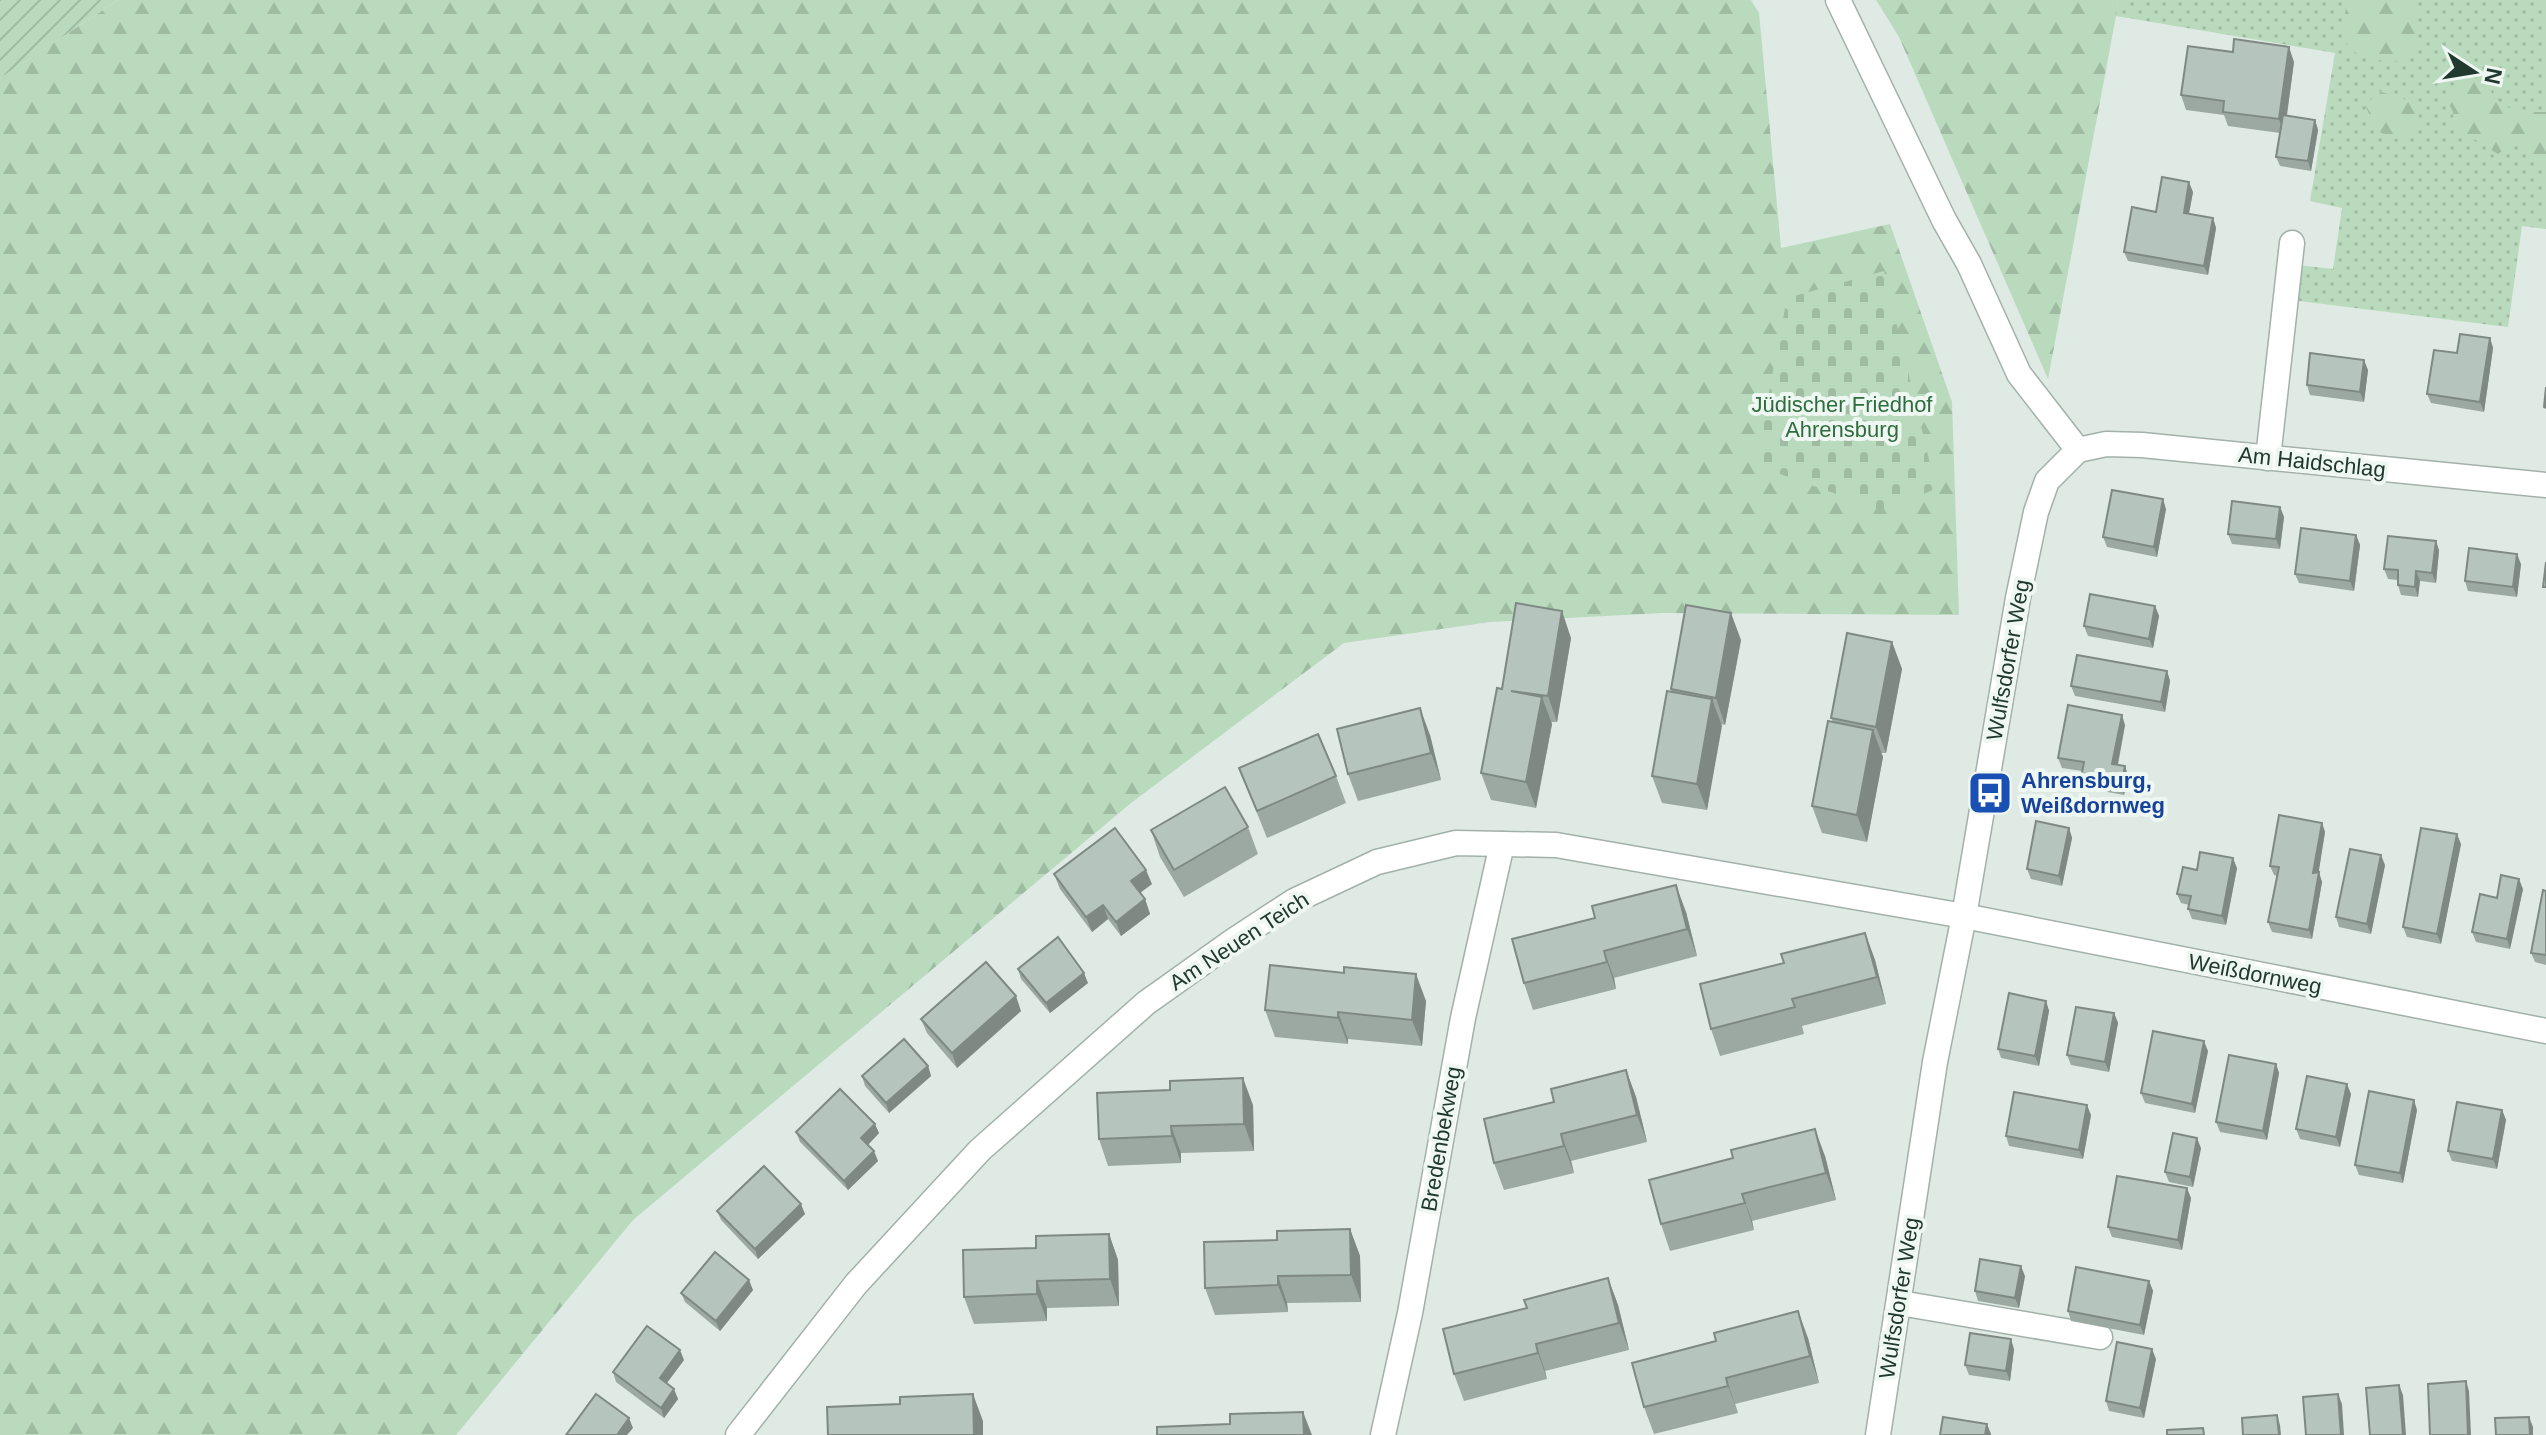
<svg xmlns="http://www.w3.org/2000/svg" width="2546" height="1435" font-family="Helvetica,sans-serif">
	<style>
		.grass { fill: url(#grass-dots) }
		.forest { fill: url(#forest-firs) }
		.cemetery { fill: url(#cemetery-stones) }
		.garden { fill: url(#garden-furrows) }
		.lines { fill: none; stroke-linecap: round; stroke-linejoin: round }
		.minor-casing { stroke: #a2b1aa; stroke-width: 27 }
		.minor { stroke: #fff; stroke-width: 24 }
		.wall { fill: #9ca9a2 }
		.shaded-wall { fill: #7f8984 }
		.building { fill: #b5c4bc; stroke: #7f8984; stroke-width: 2 }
		.labels { text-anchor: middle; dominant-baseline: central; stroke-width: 8; stroke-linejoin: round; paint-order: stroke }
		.park-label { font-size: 22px; fill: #2e6d3d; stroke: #eff7f2 }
		.street-label { font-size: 22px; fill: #21392f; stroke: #eff7f2 }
		.transit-label { font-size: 22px; font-weight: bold; fill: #164399; stroke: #eff7f2; text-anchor: start }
	</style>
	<defs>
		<pattern id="grass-dots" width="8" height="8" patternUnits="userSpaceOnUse" patternTransform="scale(2)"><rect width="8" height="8" fill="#b9dabd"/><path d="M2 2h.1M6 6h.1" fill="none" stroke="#9fbca3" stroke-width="1.8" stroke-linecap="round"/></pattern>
		<pattern id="forest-firs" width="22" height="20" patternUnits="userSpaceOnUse" patternTransform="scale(2)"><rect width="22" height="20" fill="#b9dabd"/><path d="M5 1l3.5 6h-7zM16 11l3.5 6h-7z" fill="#9fbca3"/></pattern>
		<pattern id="cemetery-stones" width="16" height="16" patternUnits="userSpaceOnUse" patternTransform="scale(2)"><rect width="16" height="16" fill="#b9dabd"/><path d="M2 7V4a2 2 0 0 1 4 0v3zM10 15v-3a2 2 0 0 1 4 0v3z" fill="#9fbca3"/></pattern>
		<pattern id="garden-furrows" width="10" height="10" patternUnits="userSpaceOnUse" patternTransform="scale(2)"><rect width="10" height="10" fill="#b9dabd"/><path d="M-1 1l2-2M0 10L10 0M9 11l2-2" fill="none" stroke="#9fbca3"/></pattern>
	</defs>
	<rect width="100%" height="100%" fill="#dfeae4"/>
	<polygon class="grass" points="2119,0 2546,0 2546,229 2522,226 2508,327 2291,300 2298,265 2333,269 2342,208 2310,201 2335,53 2116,16"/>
	<g class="forest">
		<polygon points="118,0 1751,0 1759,13 1781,248 1890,224 1952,402 1959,615 1663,613 1490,622 1344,643 1131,803 633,1220 456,1435 0,1435 0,78"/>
		<polygon points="1876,0 2119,0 2048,379 1899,37"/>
		<polygon points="2347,0 2416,0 2415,47 2399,61 2371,60 2348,49 2344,21"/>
		<polygon points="2463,79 2489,85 2495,102 2519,112 2546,112 2546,160 2539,159 2514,142 2498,154 2474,139 2455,135 2453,112 2445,95"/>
		<polygon points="2378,91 2410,101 2419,116 2413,135 2395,139 2375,130 2366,106"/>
	</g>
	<polygon class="cemetery" points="1884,271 1936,489 1881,510 1755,465 1787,298"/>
	<polygon class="garden" points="0,0 118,0 0,78"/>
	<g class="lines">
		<g class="minor-casing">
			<g id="minor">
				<polyline points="1838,0 1944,220 1969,264 2019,374 2078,450"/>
				<polyline points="2078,450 2106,444 2142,445 2546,485"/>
				<polyline points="2268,458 2292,243"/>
				<polyline points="1900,1303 2100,1337"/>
				<polyline points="738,1435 856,1284 980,1150 1146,1003 1233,941 1294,901 1377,862 1456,843 1556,845 1964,916 2546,1031"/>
				<polyline points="1383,1435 1410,1313 1463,1018 1502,844"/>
				<polyline points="1878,1435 1935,1062 1964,916 2018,598 2036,512 2047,481 2078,450"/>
			</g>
		</g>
		<use href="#minor" class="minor"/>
	</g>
	<g class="wall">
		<polygon points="2294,62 2287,116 2315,120 2318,130 2311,171 2280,166 2276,157 2280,133 2228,126 2224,115 2186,110 2181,95"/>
		<polygon points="2193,192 2189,214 2213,218 2216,228 2208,275 2128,261 2124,252 2156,212"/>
		<polygon points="2490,338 2493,348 2484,412 2431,403 2427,394 2457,353"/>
		<polygon points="2368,370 2364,402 2310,395 2307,385"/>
		<polygon points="2280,507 2284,517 2280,549 2232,544 2228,534"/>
		<polygon points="2166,509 2157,557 2107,547 2103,537"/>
		<polygon points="2356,535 2360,545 2354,591 2299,583 2295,574"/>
		<polygon points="2439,550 2436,583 2420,581 2418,597 2401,595 2398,585 2398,580 2388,579 2384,569"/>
		<polygon points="2521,564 2517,597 2468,591 2465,581"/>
		<polygon points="2155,606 2159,616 2153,648 2088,636 2084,626"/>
		<polygon points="1571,638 1557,722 1551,722 1552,724 1536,808 1491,800 1481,773 1502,689"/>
		<polygon points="1741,640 1725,725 1721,724 1707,810 1662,803 1652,776 1671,692 1671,689"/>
		<polygon points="1892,642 1902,669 1886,753 1881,753 1883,757 1867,842 1822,833 1812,806 1833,722 1831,718"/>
		<polygon points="2167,671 2170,681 2165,712 2075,696 2071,686"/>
		<polygon points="2125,725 2118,765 2125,766 2128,776 2124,795 2085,788 2081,778 2082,771 2062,768 2058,758"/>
		<polygon points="1430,735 1441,780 1358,801 1348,774"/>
		<polygon points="1239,768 1336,776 1346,803 1267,838"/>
		<polygon points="2322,823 2325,832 2318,873 2322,882 2312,939 2272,932 2268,922 2277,876 2274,875 2270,866"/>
		<polygon points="1248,827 1258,854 1184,897 1160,857 1151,830"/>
		<polygon points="2069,828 2072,838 2062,886 2031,879 2027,869"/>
		<polygon points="2461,844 2441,944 2407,937 2403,927"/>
		<polygon points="2385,865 2371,934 2339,927 2336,917"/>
		<polygon points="2237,868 2226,925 2192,919 2188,909 2189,905 2181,903 2177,894 2197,870"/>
		<polygon points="1054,874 1152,884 1140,893 1145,899 1150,914 1121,936 1108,919 1092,932 1060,889"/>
		<polygon points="2523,889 2510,949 2476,942 2472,932 2497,898"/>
		<polygon points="2546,891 2546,965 2535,962 2531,953"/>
		<polygon points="1686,912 1697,956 1614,978 1616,989 1533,1010 1524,983"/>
		<polygon points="1865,933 1875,960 1886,1004 1802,1026 1804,1034 1720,1056 1711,1029 1784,963"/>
		<polygon points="1018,969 1088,983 1050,1013 1021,979"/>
		<polygon points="1426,1001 1422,1046 1348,1039 1348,1044 1275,1037 1265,1010"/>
		<polygon points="2046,1001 2049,1011 2039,1066 2001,1058 1998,1049"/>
		<polygon points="1021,1011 957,1068 927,1033 921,1019"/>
		<polygon points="2114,1013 2118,1023 2109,1072 2071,1065 2067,1055"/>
		<polygon points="2208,1051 2195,1113 2145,1103 2141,1093"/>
		<polygon points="2276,1064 2279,1073 2267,1140 2220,1132 2216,1122"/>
		<polygon points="928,1066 931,1076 889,1113 865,1086 862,1076"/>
		<polygon points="1626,1070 1636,1097 1647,1142 1571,1161 1574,1173 1504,1190 1494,1163 1554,1102"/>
		<polygon points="2351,1094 2340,1147 2300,1139 2296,1129"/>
		<polygon points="1253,1105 1254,1151 1181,1153 1181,1163 1108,1166 1099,1139"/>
		<polygon points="2417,1110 2403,1183 2359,1175 2355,1165"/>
		<polygon points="2502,1110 2506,1120 2497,1169 2452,1161 2448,1151"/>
		<polygon points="2091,1115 2083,1159 2009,1146 2006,1136"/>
		<polygon points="796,1132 879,1133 868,1145 878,1161 848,1190 800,1142"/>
		<polygon points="2201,1148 2193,1187 2169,1182 2165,1172"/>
		<polygon points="1825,1156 1836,1200 1752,1221 1754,1230 1670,1251 1661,1224"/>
		<polygon points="2191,1198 2182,1250 2112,1237 2108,1227"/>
		<polygon points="717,1211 805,1214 758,1259 721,1220"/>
		<polygon points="1350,1229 1360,1256 1361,1302 1287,1303 1288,1312 1215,1315 1205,1288"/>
		<polygon points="1109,1234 1118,1260 1119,1306 1047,1308 1047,1321 974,1324 964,1297 1036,1248"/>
		<polygon points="2025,1276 2019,1308 1978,1301 1975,1291"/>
		<polygon points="1608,1278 1618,1305 1629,1350 1545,1371 1547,1379 1464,1401 1454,1374 1527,1308"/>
		<polygon points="2149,1281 2153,1291 2144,1335 2071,1321 2068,1311"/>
		<polygon points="753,1290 720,1331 685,1302 681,1293"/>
		<polygon points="1808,1338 1819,1383 1735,1404 1738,1413 1654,1434 1644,1407"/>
		<polygon points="2014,1349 2010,1381 1969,1375 1965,1365"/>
		<polygon points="2156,1359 2144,1418 2109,1411 2106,1401"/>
		<polygon points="684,1360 667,1383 678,1399 664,1418 616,1382 613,1372"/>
	</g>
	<g class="shaded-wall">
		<polygon points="2289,47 2294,62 2284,134 2279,119"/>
		<polygon points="2315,120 2318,130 2311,171 2308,161"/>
		<polygon points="2189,182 2193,192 2187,223 2184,213"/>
		<polygon points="2213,218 2216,228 2208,275 2204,266"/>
		<polygon points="2490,338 2493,348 2484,412 2480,402"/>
		<polygon points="2364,360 2368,370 2364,402 2360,392"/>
		<polygon points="2163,499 2166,509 2157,557 2154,547"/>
		<polygon points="2280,507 2284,517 2280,549 2276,539"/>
		<polygon points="2356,535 2360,545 2354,591 2350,581"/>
		<polygon points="2436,541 2439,550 2436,583 2432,573"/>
		<polygon points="2517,554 2521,564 2517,597 2513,587"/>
		<polygon points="2416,571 2420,581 2418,597 2415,587"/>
		<polygon points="2155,606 2159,616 2153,648 2149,639"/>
		<polygon points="1562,611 1571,638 1557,722 1548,696"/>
		<polygon points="1731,613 1741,640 1725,725 1716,698"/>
		<polygon points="1892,642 1902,669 1886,753 1876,727"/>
		<polygon points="2167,671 2170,681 2165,712 2161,702"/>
		<polygon points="1542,697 1552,724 1536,808 1526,782"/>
		<polygon points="1712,699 1722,726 1707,810 1697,784"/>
		<polygon points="1420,708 1430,735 1441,780 1431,753"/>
		<polygon points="2122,715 2125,725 2116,773 2112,764"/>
		<polygon points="1873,730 1883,757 1867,842 1857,815"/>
		<polygon points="2125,766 2128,776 2124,795 2121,785"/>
		<polygon points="2322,823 2325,832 2317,883 2313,873"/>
		<polygon points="2069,828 2072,838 2062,886 2059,876"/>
		<polygon points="2457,834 2461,844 2441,944 2437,934"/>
		<polygon points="2381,855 2385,865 2371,934 2367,924"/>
		<polygon points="2233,858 2237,868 2226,925 2222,916"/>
		<polygon points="1146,870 1152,884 1137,895 1131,881"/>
		<polygon points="2319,872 2322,882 2312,939 2309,930"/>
		<polygon points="2519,879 2523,889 2510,949 2507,939"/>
		<polygon points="1676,885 1686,912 1697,956 1687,929"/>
		<polygon points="1145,899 1150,914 1121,936 1116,922"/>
		<polygon points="1103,905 1108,919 1092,932 1086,917"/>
		<polygon points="1865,933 1875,960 1886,1004 1877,977"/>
		<polygon points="1604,951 1614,978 1616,989 1607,962"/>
		<polygon points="1084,973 1088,983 1050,1013 1046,1003"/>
		<polygon points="1416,974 1426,1001 1422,1046 1412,1020"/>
		<polygon points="1016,996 1021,1011 957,1068 952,1053"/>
		<polygon points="2046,1001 2049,1011 2039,1066 2035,1056"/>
		<polygon points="1338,1012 1348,1039 1348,1044 1338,1018"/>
		<polygon points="2114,1013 2118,1023 2109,1072 2105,1062"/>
		<polygon points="2204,1041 2208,1051 2195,1113 2192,1104"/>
		<polygon points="2276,1064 2279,1073 2267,1140 2263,1131"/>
		<polygon points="928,1066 931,1076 889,1113 886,1103"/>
		<polygon points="1626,1070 1636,1097 1647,1142 1637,1115"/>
		<polygon points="1243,1078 1253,1105 1254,1151 1244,1124"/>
		<polygon points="2347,1084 2351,1094 2340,1147 2336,1137"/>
		<polygon points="2414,1100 2417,1110 2403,1183 2400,1173"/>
		<polygon points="2087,1105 2091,1115 2083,1159 2079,1150"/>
		<polygon points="2502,1110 2506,1120 2497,1169 2493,1159"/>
		<polygon points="875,1124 879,1133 865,1148 861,1138"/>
		<polygon points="1171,1126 1181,1153 1181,1163 1172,1136"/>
		<polygon points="1815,1129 1825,1156 1836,1200 1826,1173"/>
		<polygon points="1561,1134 1571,1161 1574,1173 1564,1146"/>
		<polygon points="2197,1138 2201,1148 2193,1187 2190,1177"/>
		<polygon points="874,1151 878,1161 848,1190 844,1181"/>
		<polygon points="2187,1188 2191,1198 2182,1250 2178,1240"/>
		<polygon points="1742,1194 1752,1221 1754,1230"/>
		<polygon points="801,1204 805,1214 758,1259 755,1249"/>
		<polygon points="1350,1229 1360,1256 1361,1302 1351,1275"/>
		<polygon points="1109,1234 1118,1260 1119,1306 1110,1279"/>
		<polygon points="2021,1266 2025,1276 2019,1308 2015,1298"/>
		<polygon points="1278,1276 1287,1303 1288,1312 1278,1285"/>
		<polygon points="1608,1278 1618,1305 1629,1350 1619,1323"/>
		<polygon points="749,1280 753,1290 720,1331 716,1321"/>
		<polygon points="1037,1281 1047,1308 1047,1321 1037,1294"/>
		<polygon points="2149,1281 2153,1291 2144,1335 2140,1325"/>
		<polygon points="1798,1311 1808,1338 1819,1383 1810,1356"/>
		<polygon points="2011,1339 2014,1349 2010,1381 2006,1371"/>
		<polygon points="1536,1344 1545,1371 1547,1379 1538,1353"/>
		<polygon points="2152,1349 2156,1359 2144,1418 2140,1408"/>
		<polygon points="680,1350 684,1360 663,1388 660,1378"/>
		<polygon points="1726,1378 1735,1404 1738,1413 1728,1386"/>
		<polygon points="2466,1381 2469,1391 2471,1435 2468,1435"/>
		<polygon points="2399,1385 2403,1395 2406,1435 2403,1435"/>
		<polygon points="674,1389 678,1399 664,1418 661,1408"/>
		<polygon points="973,1394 983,1421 983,1435 974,1435"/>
		<polygon points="2338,1394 2342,1404 2344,1435 2341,1435"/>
		<polygon points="1303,1412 1312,1435 1304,1435"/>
		<polygon points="2277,1415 2280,1425 2281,1435 2279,1435"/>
		<polygon points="2529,1417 2533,1427 2533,1435 2530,1435"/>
		<polygon points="629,1418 633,1428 627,1435 617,1435"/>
		<polygon points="1987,1424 1991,1434 1991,1435 1985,1435"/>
	</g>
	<g class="building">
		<polygon points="2234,39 2289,47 2279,119 2223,112 2224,101 2181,95 2188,46 2233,52"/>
		<polygon points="2283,115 2315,120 2308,161 2276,157"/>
		<polygon points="2162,177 2189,182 2184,213 2213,218 2204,266 2124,252 2132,207 2156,212"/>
		<polygon points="2460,334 2490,338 2480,402 2427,394 2434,350 2457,353"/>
		<polygon points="2310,353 2364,360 2360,392 2307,385"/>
		<polygon points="2546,387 2546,408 2544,407"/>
		<polygon points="2112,490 2163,499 2154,547 2103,537"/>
		<polygon points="2232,501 2280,507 2276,539 2228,534"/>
		<polygon points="2301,528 2356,535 2350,581 2295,574"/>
		<polygon points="2388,536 2436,541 2432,573 2416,571 2415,587 2398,585 2398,570 2384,569"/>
		<polygon points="2469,548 2517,554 2513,587 2465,581"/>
		<polygon points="2546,562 2546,587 2543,587"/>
		<polygon points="2090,594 2155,606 2149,639 2084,626"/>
		<polygon points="1516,603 1562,611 1548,696 1511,691 1542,697 1526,782 1481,773 1497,688 1502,689"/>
		<polygon points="1686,605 1731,613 1716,698 1671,689"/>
		<polygon points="1847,633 1892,642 1876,727 1831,718"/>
		<polygon points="2077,655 2167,671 2161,702 2071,686"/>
		<polygon points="1667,691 1712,699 1697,784 1652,776"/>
		<polygon points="2068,705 2122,715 2112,764 2125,766 2121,785 2081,778 2084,762 2058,758"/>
		<polygon points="1420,708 1431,753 1348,774 1337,729"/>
		<polygon points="1828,721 1873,730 1857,815 1812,806"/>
		<polygon points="1318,734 1336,776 1257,811 1239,768"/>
		<polygon points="1225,787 1248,827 1174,870 1151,830"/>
		<polygon points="2279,815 2322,823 2313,873 2319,872 2309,930 2268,922 2279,867 2270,866"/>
		<polygon points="2036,821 2069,828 2059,876 2027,869"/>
		<polygon points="1115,828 1146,870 1131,881 1145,899 1116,922 1103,905 1086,917 1054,874"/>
		<polygon points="2421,828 2457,834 2437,934 2403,927"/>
		<polygon points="2350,849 2381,855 2367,924 2336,917"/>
		<polygon points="2200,852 2233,858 2222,916 2188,909 2191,896 2177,894 2183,867 2197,870"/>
		<polygon points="2501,875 2519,879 2507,939 2472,932 2480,894 2497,898"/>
		<polygon points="1676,885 1687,929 1604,951 1607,962 1524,983 1512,939 1595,918 1592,906"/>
		<polygon points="2543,890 2546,891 2546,955 2531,953"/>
		<polygon points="1865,933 1877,977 1792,999 1795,1007 1711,1029 1700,984 1784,963 1781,954"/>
		<polygon points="1058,937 1084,973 1046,1003 1018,969"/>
		<polygon points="986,962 1016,996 952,1053 921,1019"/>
		<polygon points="1270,965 1344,973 1344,967 1416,974 1412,1020 1338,1012 1338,1018 1265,1010"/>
		<polygon points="2009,993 2046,1001 2035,1056 1998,1049"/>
		<polygon points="2076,1007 2114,1013 2105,1062 2067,1055"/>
		<polygon points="2153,1031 2204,1041 2192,1104 2141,1093"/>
		<polygon points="904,1039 928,1066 886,1103 862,1076"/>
		<polygon points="2229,1055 2276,1064 2263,1131 2216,1122"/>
		<polygon points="1626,1070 1637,1115 1561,1134 1564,1146 1494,1163 1484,1119 1554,1102 1551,1089"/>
		<polygon points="2307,1076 2347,1084 2336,1137 2296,1129"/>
		<polygon points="1243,1078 1244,1124 1171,1126 1172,1136 1099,1139 1097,1093 1170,1090 1170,1081"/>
		<polygon points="840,1089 875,1124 861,1138 874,1151 844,1181 796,1132"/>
		<polygon points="2369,1091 2414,1100 2400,1173 2355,1165"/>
		<polygon points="2014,1092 2087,1105 2079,1150 2006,1136"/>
		<polygon points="2457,1102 2502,1110 2493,1159 2448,1151"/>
		<polygon points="1815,1129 1826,1173 1742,1194 1745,1203 1661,1224 1649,1180 1733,1158 1731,1150"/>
		<polygon points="2173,1133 2197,1138 2190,1177 2165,1172"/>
		<polygon points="764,1166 801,1204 755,1249 717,1211"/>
		<polygon points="2117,1176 2187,1188 2178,1240 2108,1227"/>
		<polygon points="1350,1229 1351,1275 1278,1276 1278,1285 1205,1288 1204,1242 1277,1240 1277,1231"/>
		<polygon points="1109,1234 1110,1279 1037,1281 1037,1294 964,1297 963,1250 1036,1248 1036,1236"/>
		<polygon points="715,1252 749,1280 716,1321 681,1293"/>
		<polygon points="1980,1259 2021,1266 2015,1298 1975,1291"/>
		<polygon points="2076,1267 2149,1281 2140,1325 2068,1311"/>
		<polygon points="1608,1278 1619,1323 1536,1344 1538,1353 1454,1374 1443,1329 1527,1308 1524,1300"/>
		<polygon points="1798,1311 1810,1356 1726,1378 1728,1386 1644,1407 1632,1363 1716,1341 1714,1333"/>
		<polygon points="647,1326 680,1350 660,1378 674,1389 661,1408 613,1372"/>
		<polygon points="1970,1333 2011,1339 2006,1371 1965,1365"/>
		<polygon points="2117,1342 2152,1349 2140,1408 2106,1401"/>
		<polygon points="2466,1381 2468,1435 2430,1435 2428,1384"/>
		<polygon points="2399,1385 2403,1435 2370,1435 2366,1388"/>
		<polygon points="596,1394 629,1418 617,1435 566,1435"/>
		<polygon points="973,1394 974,1435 828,1435 827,1407 900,1404 900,1397"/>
		<polygon points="2338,1394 2341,1435 2306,1435 2303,1397"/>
		<polygon points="1303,1412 1304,1435 1157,1435 1157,1427 1230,1424 1230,1414"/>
		<polygon points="2277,1415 2279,1435 2243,1435 2242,1418"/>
		<polygon points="1943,1417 1987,1424 1985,1435 1940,1435"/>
		<polygon points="2529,1417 2530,1435 2496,1435 2495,1418"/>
		<polygon points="2203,1428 2204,1435 2167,1435 2167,1430"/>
	</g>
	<defs>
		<g id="bus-square" transform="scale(2.3)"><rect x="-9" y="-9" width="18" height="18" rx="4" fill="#1a4fb4" stroke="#eff7f2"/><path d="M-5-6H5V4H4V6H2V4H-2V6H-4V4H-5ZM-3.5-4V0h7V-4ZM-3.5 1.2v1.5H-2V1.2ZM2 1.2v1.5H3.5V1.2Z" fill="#fff"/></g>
	</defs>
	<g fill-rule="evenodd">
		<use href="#bus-square" x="1990" y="793"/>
	</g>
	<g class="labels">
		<g class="park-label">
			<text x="1842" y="404">Jüdischer Friedhof<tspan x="1842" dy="25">Ahrensburg</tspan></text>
		</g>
		<g class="street-label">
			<text transform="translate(2312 462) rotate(6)">Am Haidschlag</text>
			<text transform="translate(2008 660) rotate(-80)">Wulfsdorfer Weg</text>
			<text transform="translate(1239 941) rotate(-33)">Am Neuen Teich</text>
			<text transform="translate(2255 974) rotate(11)">Weißdornweg</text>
			<text transform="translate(1441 1139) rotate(-80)">Bredenbekweg</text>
			<text transform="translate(1899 1298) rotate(-81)">Wulfsdorfer Weg</text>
		</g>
		<g class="transit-label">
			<text x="2021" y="780">Ahrensburg,<tspan x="2021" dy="25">Weißdornweg</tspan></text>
		</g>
	</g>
	<g transform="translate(2474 72) rotate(102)" stroke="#eff7f2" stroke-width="6" paint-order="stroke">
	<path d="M0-6L14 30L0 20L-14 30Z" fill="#21392f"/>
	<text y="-12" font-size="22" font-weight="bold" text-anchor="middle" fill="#21392f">N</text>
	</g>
</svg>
